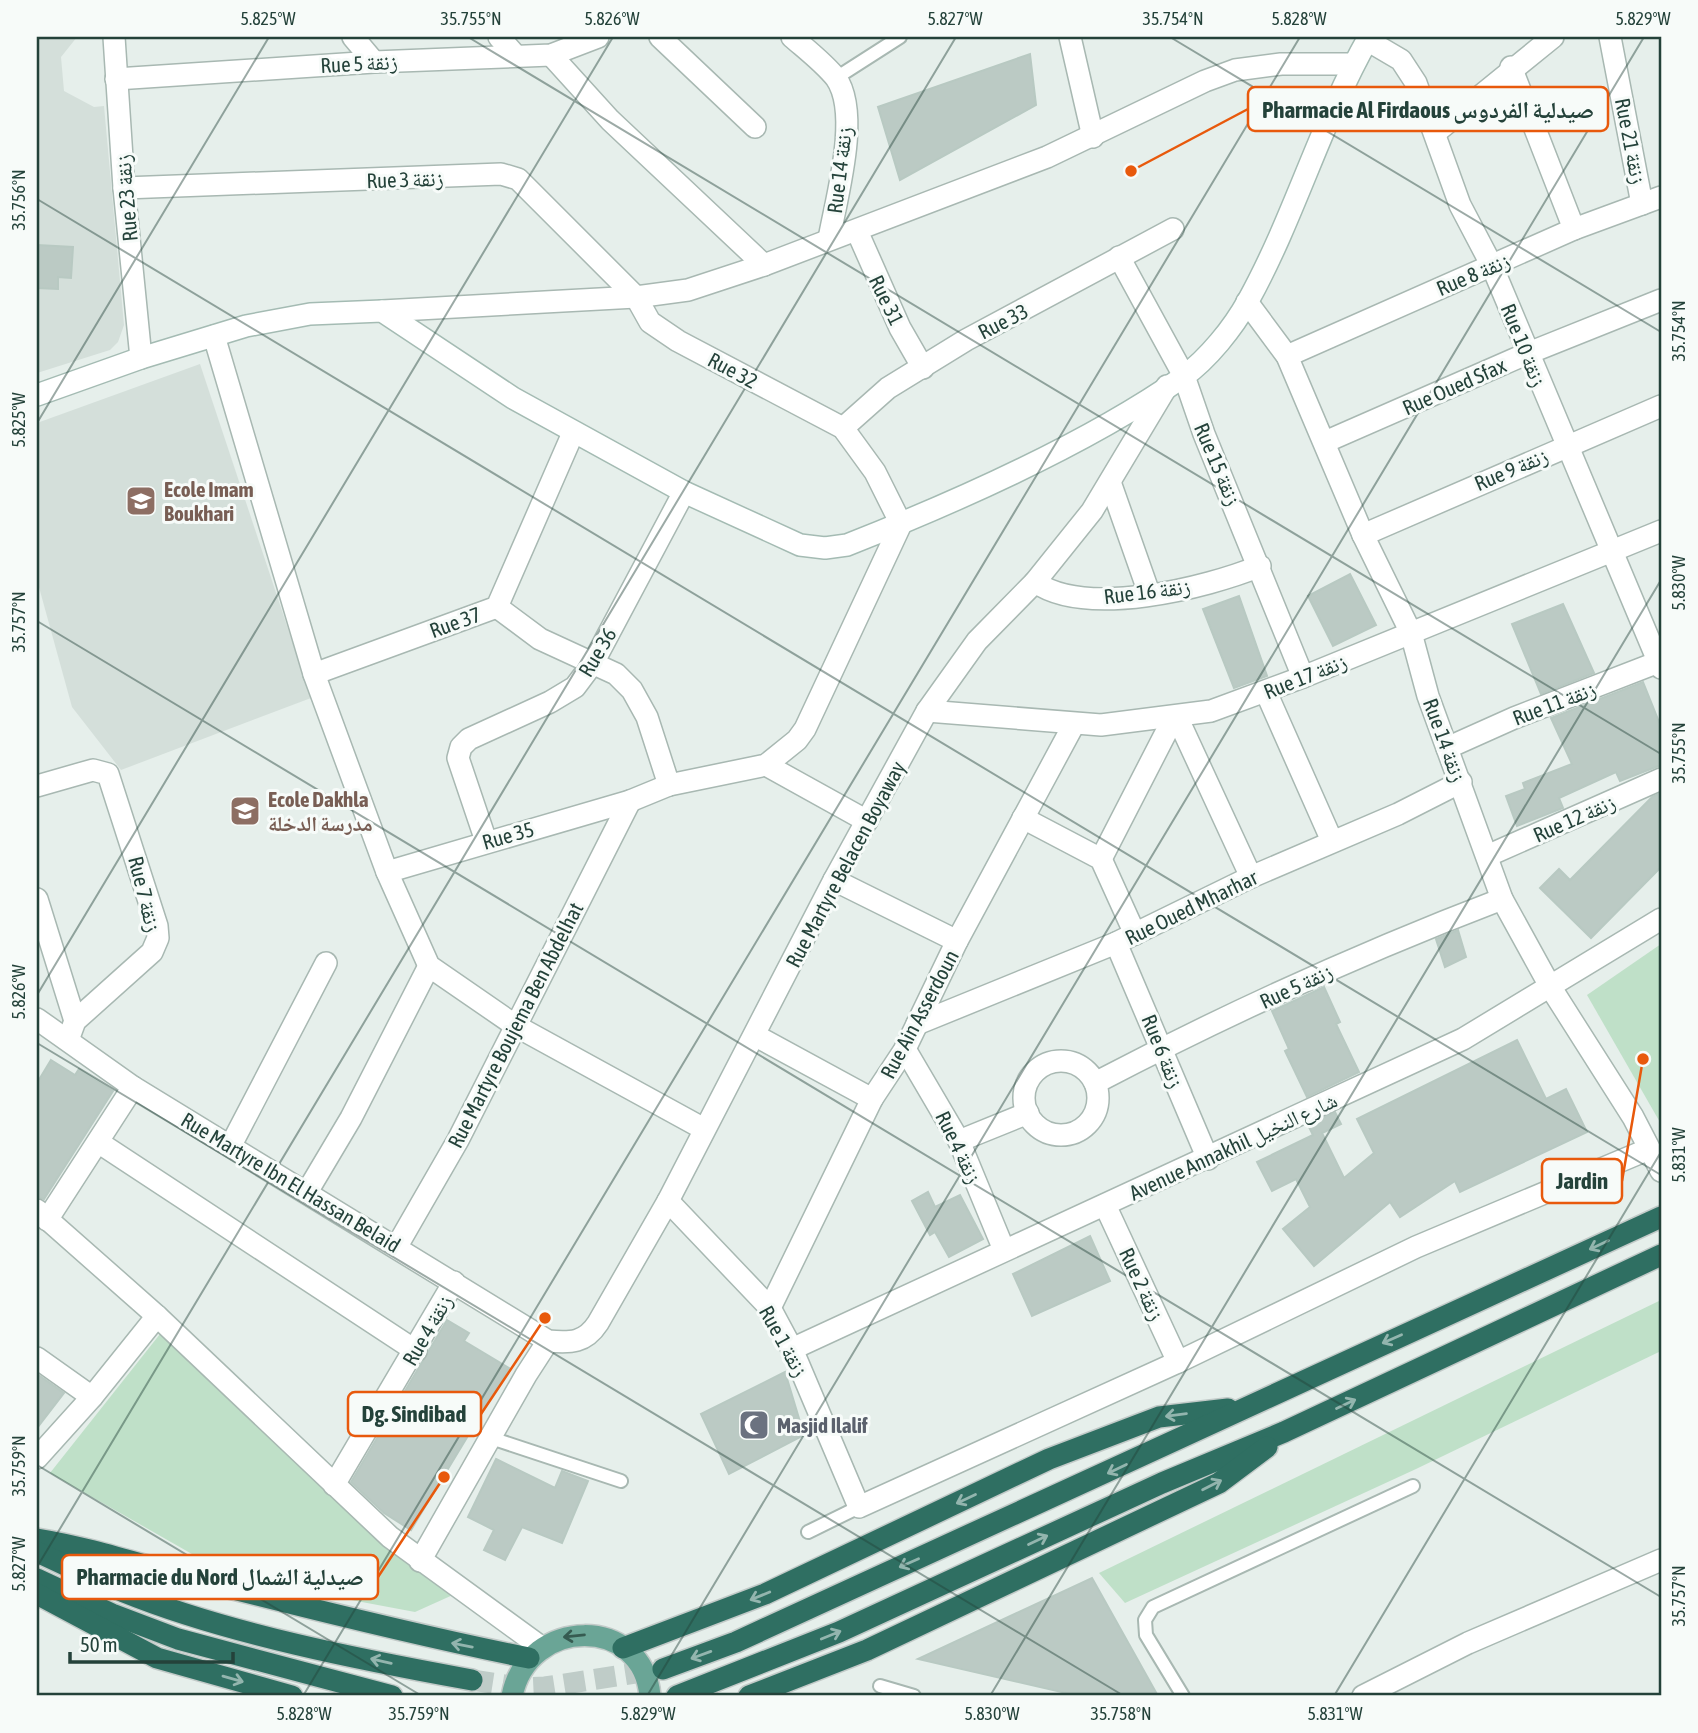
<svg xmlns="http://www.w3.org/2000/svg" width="1698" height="1733" font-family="'Asap Condensed','Noto Naskh Arabic',sans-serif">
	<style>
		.built { fill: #d4dfda }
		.green { fill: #bfe0c8 }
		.building { fill: #bbcac4; stroke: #b8c9c2; stroke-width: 2 }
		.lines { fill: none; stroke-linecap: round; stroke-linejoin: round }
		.highway-tunnel { stroke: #bfccc8; stroke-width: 21; stroke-dasharray: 21 10; stroke-linecap: butt }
		.lane-casing { stroke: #a8b8b2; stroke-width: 16 }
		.street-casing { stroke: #a8b8b2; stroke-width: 24 }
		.secondary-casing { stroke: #a4bbb3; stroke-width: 24 }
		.primary-casing { stroke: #c2cac8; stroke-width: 24 }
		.highway-casing { stroke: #c2cac8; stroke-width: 24 }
		.lane { stroke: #fff; stroke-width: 12 }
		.street { stroke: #fff; stroke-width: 21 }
		.secondary { stroke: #fff; stroke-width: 21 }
		.primary { stroke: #6aa596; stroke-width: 21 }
		.highway { stroke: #2f6f62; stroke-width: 21 }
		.oneway { stroke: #93b5ae }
		.oneway2 { stroke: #365b51 }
		.ticks { fill: none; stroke: #24423a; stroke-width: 2; stroke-opacity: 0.45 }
		.labels { text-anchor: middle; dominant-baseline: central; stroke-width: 6; stroke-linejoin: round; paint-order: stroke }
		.street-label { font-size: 21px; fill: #24423a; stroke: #f7fbf9 }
		.education-label { font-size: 21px; font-weight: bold; fill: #785e54; stroke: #f7fbf9; text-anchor: start }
		.worship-label { font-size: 21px; font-weight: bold; fill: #5b616d; stroke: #f7fbf9; text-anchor: start }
		.leader { fill: none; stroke: #e8590c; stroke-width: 2.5 }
		.callout-dot { fill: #e8590c; stroke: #f7fbf9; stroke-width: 2.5 }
		.callout { fill: #f7fbf9; stroke: #e8590c; stroke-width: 2.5 }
		.callout-label { font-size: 23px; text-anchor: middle; font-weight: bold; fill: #24423a }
		.neatline { fill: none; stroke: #24423a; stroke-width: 2.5 }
		.ticks-label { font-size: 18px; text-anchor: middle; fill: #24423a }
	</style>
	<rect width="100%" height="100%" fill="#e6efeb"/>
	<g class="built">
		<polygon points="37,37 77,37 61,57 64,91 94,107 104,106 124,325 118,342 110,350 37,373"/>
		<polygon points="200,364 311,698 121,770 72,707 37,580 37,423"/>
	</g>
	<g class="green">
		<polygon points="1661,944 1661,1124 1587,995"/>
		<polygon points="1661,1300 1661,1351 1416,1469 1125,1603 1099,1573"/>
		<polygon points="164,1329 455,1594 415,1612 234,1578 50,1473"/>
	</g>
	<g class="building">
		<polygon points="1030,54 1036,105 900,180 878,107"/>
		<polygon points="37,245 73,247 71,278 58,277 58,289 37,288"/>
		<polygon points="1350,574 1376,625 1333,646 1308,596"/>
		<polygon points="1239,596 1267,676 1234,688 1203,609"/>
		<polygon points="1563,604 1594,673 1541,694 1512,624"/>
		<polygon points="1643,682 1661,727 1661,765 1620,781 1616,772 1559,798 1563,808 1517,826 1506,796 1525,789 1523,783 1572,764 1551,718"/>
		<polygon points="1661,793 1661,867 1591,938 1540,888 1559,869 1570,880 1652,797"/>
		<polygon points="1458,930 1466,957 1445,967 1436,939"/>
		<polygon points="1324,987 1340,1022 1336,1024 1359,1072 1307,1097 1285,1051 1289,1049 1272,1011"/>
		<polygon points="1517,1040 1546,1099 1566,1089 1587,1132 1460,1192 1455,1181 1400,1217 1390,1202 1314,1266 1283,1229 1310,1207 1296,1179 1272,1191 1257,1162 1313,1135 1308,1125 1335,1112 1341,1124 1322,1133 1344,1178 1374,1153 1357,1119"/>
		<polygon points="51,1060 75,1075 79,1069 113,1091 44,1199 37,1197 37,1083"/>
		<polygon points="928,1192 935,1207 960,1195 983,1239 949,1257 935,1232 930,1235 912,1201"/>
		<polygon points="1090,1236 1110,1281 1032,1316 1013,1274"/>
		<polygon points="447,1320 469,1333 464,1341 509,1368 411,1530 384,1513 351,1482"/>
		<polygon points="785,1372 804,1435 729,1474 701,1414"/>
		<polygon points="37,1374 64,1393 37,1428"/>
		<polygon points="496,1459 555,1488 562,1471 588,1481 562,1543 522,1527 505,1560 484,1550 494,1530 468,1517"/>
		<polygon points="1092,1578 1158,1696 1079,1696 918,1659"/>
	</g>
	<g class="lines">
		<polyline class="highway-tunnel" points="472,1680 524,1688 545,1687 661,1669"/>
		<g class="lane-casing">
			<g id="lane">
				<polyline points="836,78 900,37"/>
				<polyline points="491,1438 621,1481"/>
				<polyline points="808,1532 859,1507"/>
				<polyline points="880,1686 914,1696"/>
				<polyline points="1183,1696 1146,1635 1145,1620 1153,1607 1413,1486"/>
			</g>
		</g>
		<g class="street-casing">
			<g id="street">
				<polyline points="114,37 124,188 141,358"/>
				<polyline points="353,37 374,62"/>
				<polyline points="499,37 515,55"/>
				<polyline points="660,37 755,127"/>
				<path d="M792,37C807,50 824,63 836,78C861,114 836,199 829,239"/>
				<polyline points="1070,37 1093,137"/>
				<polyline points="1610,37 1642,204"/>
				<polyline points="1367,40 1401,60 1416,83 1460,205 1492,266 1661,668"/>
				<polyline points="551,55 610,120 764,265"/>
				<polyline points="1511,67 1574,229"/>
				<polyline points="116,79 374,62 551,55 598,37"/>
				<polyline points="1436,132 1553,37"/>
				<polyline points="124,188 501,174 518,179 636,297 650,322 678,341 843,428 875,472 901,524 805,729 797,740 766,765 669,785 630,801 387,872"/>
				<polyline points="857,231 900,328 923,368"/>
				<polyline points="1119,257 1184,376 1204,434 1303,677"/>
				<polyline points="1247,302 1287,356 1363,535 1411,633 1428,696 1502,899 1551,988 1633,1117 1661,1171"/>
				<polyline points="382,311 636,297 688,290 764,265 1047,157 1205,81 1235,70 1281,64 1353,64"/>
				<polyline points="214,336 314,674 387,872 429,966 516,1026 704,1129"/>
				<polyline points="1287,356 1574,229 1661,197"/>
				<polyline points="843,428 888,388 966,340 1173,229"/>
				<polyline points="1325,442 1526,354 1661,300"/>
				<polyline points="1110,482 1149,593"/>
				<polyline points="1363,535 1661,406"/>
				<path d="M1035,582C1086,618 1206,588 1260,566"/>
				<polyline points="497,607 540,639 616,674 632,690 647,717 669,785"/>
				<polyline points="314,674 497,607 573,433"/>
				<polyline points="1266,692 1332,841"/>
				<polyline points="927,711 1101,725 1211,711 1303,677 1661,531"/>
				<polyline points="1177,717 1251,877"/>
				<polyline points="1447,748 1514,718 1661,661"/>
				<polyline points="766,765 867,821"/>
				<polyline points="37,786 93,770 108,774 157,926 158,938 152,952 75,1021 68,1040"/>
				<polyline points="1023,818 1101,859 1135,934"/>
				<polyline points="486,841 458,758 461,747 469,739 550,702 575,687 593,663 684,492"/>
				<polyline points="1487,856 1661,779"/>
				<polyline points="1101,859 1174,717"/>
				<polyline points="834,880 957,941"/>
				<polyline points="37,899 75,1021"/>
				<polyline points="1116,943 1208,1159"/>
				<path d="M37,1019L133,1087L548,1341C571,1343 585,1343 598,1323L668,1201L834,880L927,711L977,641L1035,582L1092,511L1167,386"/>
				<polyline points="917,1024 1116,943 1251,877 1398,814 1461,782"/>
				<polyline points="756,1036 872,1099"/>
				<polyline points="905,1049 959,1141 1004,1250"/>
				<circle cx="1061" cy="1098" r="37"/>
				<path d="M1095,1083C1227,1014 1363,952 1502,899"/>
				<polyline points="959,1141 1028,1113"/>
				<polyline points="98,1142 416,1351"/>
				<polyline points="231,1145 326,963"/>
				<polyline points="307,1192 351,1118 429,966"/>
				<polyline points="668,1201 770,1308 792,1349 859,1507 1178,1362 1416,1247 1649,1149"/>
				<polyline points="1105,1205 1178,1362"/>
				<polyline points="37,1210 157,1316 390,1537 541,1647"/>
				<polyline points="47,1220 133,1087"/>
				<polyline points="397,1246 458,1140 630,801"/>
				<polyline points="770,1308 872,1099 905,1049 957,941 1074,724"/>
				<polyline points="792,1349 1463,1039 1661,919"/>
				<polyline points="37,1358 92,1397"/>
				<polyline points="37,1458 92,1397 157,1316"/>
				<polyline points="334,1485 454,1282"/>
				<polyline points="420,1561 526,1375 548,1341"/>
				<polyline points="1363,1696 1468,1643 1661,1560"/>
			</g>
		</g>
		<g class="secondary-casing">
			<path id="secondary" d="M37,395L141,358L246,326L310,314L382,311L513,398L684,492L800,545L825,548L847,545C956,502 1087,444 1183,377C1208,359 1233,328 1248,301C1295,216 1321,121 1369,37"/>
		</g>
		<g class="primary-casing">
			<path id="primary" d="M512,1696C528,1616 643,1615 650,1696"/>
		</g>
		<g class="highway-casing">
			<g id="highway">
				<path d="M37,1539C93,1548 147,1567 202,1581C311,1609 419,1636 529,1658"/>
				<path d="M37,1552C66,1565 95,1580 124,1592C228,1634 362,1660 472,1680"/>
				<polyline points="37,1579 112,1614 178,1639 392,1696"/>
				<polyline points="37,1594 157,1658 292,1696"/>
				<polyline points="623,1648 765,1594 1049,1459 1159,1417 1228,1409"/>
				<polyline points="663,1669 736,1642 1661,1217"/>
				<polyline points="677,1696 839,1632 1162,1483 1284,1432 1661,1255"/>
				<polyline points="749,1696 867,1650 1219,1483 1267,1447"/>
			</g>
		</g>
		<use href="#lane" class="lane"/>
		<use href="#street" class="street"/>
		<use href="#secondary" class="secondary"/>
		<use href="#primary" class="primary"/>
		<use href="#highway" class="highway"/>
	</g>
	<defs><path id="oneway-shaft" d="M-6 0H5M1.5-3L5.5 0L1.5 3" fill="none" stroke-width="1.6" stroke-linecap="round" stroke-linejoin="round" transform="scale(1.75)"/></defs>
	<g class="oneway">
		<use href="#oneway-shaft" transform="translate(1599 1245) rotate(155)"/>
		<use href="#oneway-shaft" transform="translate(1392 1339) rotate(156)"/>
		<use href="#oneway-shaft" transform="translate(1346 1404) rotate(-25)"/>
		<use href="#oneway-shaft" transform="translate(1176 1415) rotate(173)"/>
		<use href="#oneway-shaft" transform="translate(1117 1469) rotate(154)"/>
		<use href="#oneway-shaft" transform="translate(1212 1485) rotate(-27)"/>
		<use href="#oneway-shaft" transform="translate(966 1499) rotate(155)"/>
		<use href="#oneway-shaft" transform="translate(1038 1540) rotate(-25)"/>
		<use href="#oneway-shaft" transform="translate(909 1563) rotate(156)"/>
		<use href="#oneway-shaft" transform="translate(760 1596) rotate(158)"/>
		<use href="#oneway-shaft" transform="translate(831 1635) rotate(-22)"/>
		<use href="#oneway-shaft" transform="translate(462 1645) rotate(-169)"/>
		<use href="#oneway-shaft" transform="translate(701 1655) rotate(160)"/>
		<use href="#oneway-shaft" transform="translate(381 1661) rotate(-167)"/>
		<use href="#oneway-shaft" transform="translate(233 1679) rotate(16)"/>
	</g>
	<use class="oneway2" href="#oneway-shaft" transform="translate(574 1636) rotate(174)"/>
	<path class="ticks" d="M468,37L1661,754M1170,37L1661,332M37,199L1661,1175M37,423L269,37M37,621L1661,1597M37,995L613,37M37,1043L1124,1696M37,1465L422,1696M37,1567L956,37M303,1696L1300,37M647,1696L1644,37M990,1696L1661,580M1334,1696L1661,1152"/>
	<defs>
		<g id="school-square" transform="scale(1.575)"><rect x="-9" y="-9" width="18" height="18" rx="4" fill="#8d6e63" stroke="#f7fbf9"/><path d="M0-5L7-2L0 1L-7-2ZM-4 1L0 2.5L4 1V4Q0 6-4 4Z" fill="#fff"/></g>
		<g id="mosque-square" transform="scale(1.575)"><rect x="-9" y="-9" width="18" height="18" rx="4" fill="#6b7280" stroke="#f7fbf9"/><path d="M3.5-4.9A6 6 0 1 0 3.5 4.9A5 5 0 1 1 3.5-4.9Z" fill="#fff"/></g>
	</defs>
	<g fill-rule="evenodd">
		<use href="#school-square" x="141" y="501"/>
		<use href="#school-square" x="245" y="811"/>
		<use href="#mosque-square" x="754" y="1425"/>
	</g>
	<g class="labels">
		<g class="street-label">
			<text transform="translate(359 63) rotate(-3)">Rue 5 زنقة</text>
			<text transform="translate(1631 141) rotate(79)">Rue 21 زنقة</text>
			<text transform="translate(839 170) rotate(-83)">Rue 14 زنقة</text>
			<text transform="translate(405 179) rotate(-2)">Rue 3 زنقة</text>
			<text transform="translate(126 198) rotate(-95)">Rue 23 زنقة</text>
			<text transform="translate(1473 274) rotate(-23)">Rue 8 زنقة</text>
			<text transform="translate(887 300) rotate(64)">Rue 31</text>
			<text transform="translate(1003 321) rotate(-27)">Rue 33</text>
			<text transform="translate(1524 345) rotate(68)">Rue 10 زنقة</text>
			<text transform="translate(733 370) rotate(28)">Rue 32</text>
			<text transform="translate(1454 386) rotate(-24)">Rue Oued Sfax</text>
			<text transform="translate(1218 464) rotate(67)">Rue 15 زنقة</text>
			<text transform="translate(1511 469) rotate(-23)">Rue 9 زنقة</text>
			<text transform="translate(1147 591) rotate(-7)">Rue 16 زنقة</text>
			<text transform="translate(455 622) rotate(-20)">Rue 37</text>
			<text transform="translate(597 652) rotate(-59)">Rue 36</text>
			<text transform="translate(1305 676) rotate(-22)">Rue 17 زنقة</text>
			<text transform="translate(1554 703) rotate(-21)">Rue 11 زنقة</text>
			<text transform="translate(1445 740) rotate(70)">Rue 14 زنقة</text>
			<text transform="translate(1574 818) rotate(-24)">Rue 12 زنقة</text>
			<text transform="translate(508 835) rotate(-16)">Rue 35</text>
			<text transform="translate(845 864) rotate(-62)">Rue Martyre Belacen Boyaway</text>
			<text transform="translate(145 894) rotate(76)">Rue 7 زنقة</text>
			<text transform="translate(1191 907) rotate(-26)">Rue Oued Mharhar</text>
			<text transform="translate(1296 986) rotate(-25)">Rue 5 زنقة</text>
			<text transform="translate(919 1014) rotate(-62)">Rue Ain Asserdoun</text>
			<text transform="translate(515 1025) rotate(-63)">Rue Martyre Boujema Ben Abdelhat</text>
			<text transform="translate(1163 1051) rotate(68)">Rue 6 زنقة</text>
			<text transform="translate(1233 1146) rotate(-25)">Avenue Annakhil شارع النخيل</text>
			<text transform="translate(959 1147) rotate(64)">Rue 4 زنقة</text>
			<text transform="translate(291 1182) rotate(31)">Rue Martyre Ibn El Hassan Belaid</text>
			<text transform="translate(1142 1284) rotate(65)">Rue 2 زنقة</text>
			<text transform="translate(427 1330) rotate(-60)">Rue 4 زنقة</text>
			<text transform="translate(784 1341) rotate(61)">Rue 1 زنقة</text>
		</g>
		<g class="education-label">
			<text x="164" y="489">Ecole Imam<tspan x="164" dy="24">Boukhari</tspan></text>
			<text x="268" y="799">Ecole Dakhla<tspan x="268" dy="24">مدرسة الدخلة</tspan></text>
		</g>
		<g class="worship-label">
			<text x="777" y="1425">Masjid Ilalif</text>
		</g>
	</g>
	<path class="leader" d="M1131 171L1248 109M1643 1059L1622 1181M545 1318L481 1414M444 1477L378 1577"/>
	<g class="callout-dot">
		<circle cx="1131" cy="171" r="7"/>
		<circle cx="1643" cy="1059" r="7"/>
		<circle cx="545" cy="1318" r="7"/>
		<circle cx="444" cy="1477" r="7"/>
	</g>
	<g class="callout">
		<rect x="1248" y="87" width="360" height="44" rx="7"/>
		<rect x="1542" y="1159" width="80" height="44" rx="7"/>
		<rect x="348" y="1392" width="133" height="44" rx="7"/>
		<rect x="62" y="1555" width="316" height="44" rx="7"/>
	</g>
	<g class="callout-label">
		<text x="1428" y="118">Pharmacie Al Firdaous صيدلية الفردوس</text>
		<text x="1582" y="1189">Jardin</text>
		<text x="414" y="1422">Dg. Sindibad</text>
		<text x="220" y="1585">Pharmacie du Nord صيدلية الشمال</text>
	</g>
	<rect width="1698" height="1733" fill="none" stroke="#f7fbf9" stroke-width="77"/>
	<path d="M70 1652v10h163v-10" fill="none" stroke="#24423a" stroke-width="3.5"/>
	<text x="80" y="1652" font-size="21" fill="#24423a" stroke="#f7fbf9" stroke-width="5" paint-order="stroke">50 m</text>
	<rect x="38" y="38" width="1622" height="1656" class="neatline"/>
	<g class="ticks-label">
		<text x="268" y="25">5.825°W</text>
		<text x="471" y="25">35.755°N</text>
		<text x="612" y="25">5.826°W</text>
		<text x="955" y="25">5.827°W</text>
		<text x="1173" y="25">35.754°N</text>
		<text x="1299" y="25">5.828°W</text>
		<text x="1643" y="25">5.829°W</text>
		<text transform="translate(19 200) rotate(-90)" y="6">35.756°N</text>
		<text transform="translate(1679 331) rotate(-90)" y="6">35.754°N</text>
		<text transform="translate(19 420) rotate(-90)" y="6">5.825°W</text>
		<text transform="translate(1679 583) rotate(-90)" y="6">5.830°W</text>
		<text transform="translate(19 622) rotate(-90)" y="6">35.757°N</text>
		<text transform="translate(1679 753) rotate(-90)" y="6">35.755°N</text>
		<text transform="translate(19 992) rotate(-90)" y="6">5.826°W</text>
		<text transform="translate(1679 1155) rotate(-90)" y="6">5.831°W</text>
		<text transform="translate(19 1466) rotate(-90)" y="6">35.759°N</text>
		<text transform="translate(19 1564) rotate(-90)" y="6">5.827°W</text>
		<text transform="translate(1679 1596) rotate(-90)" y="6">35.757°N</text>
		<text x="304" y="1720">5.828°W</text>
		<text x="419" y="1720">35.759°N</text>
		<text x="648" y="1720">5.829°W</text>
		<text x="992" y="1720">5.830°W</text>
		<text x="1121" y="1720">35.758°N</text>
		<text x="1335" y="1720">5.831°W</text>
	</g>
</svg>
